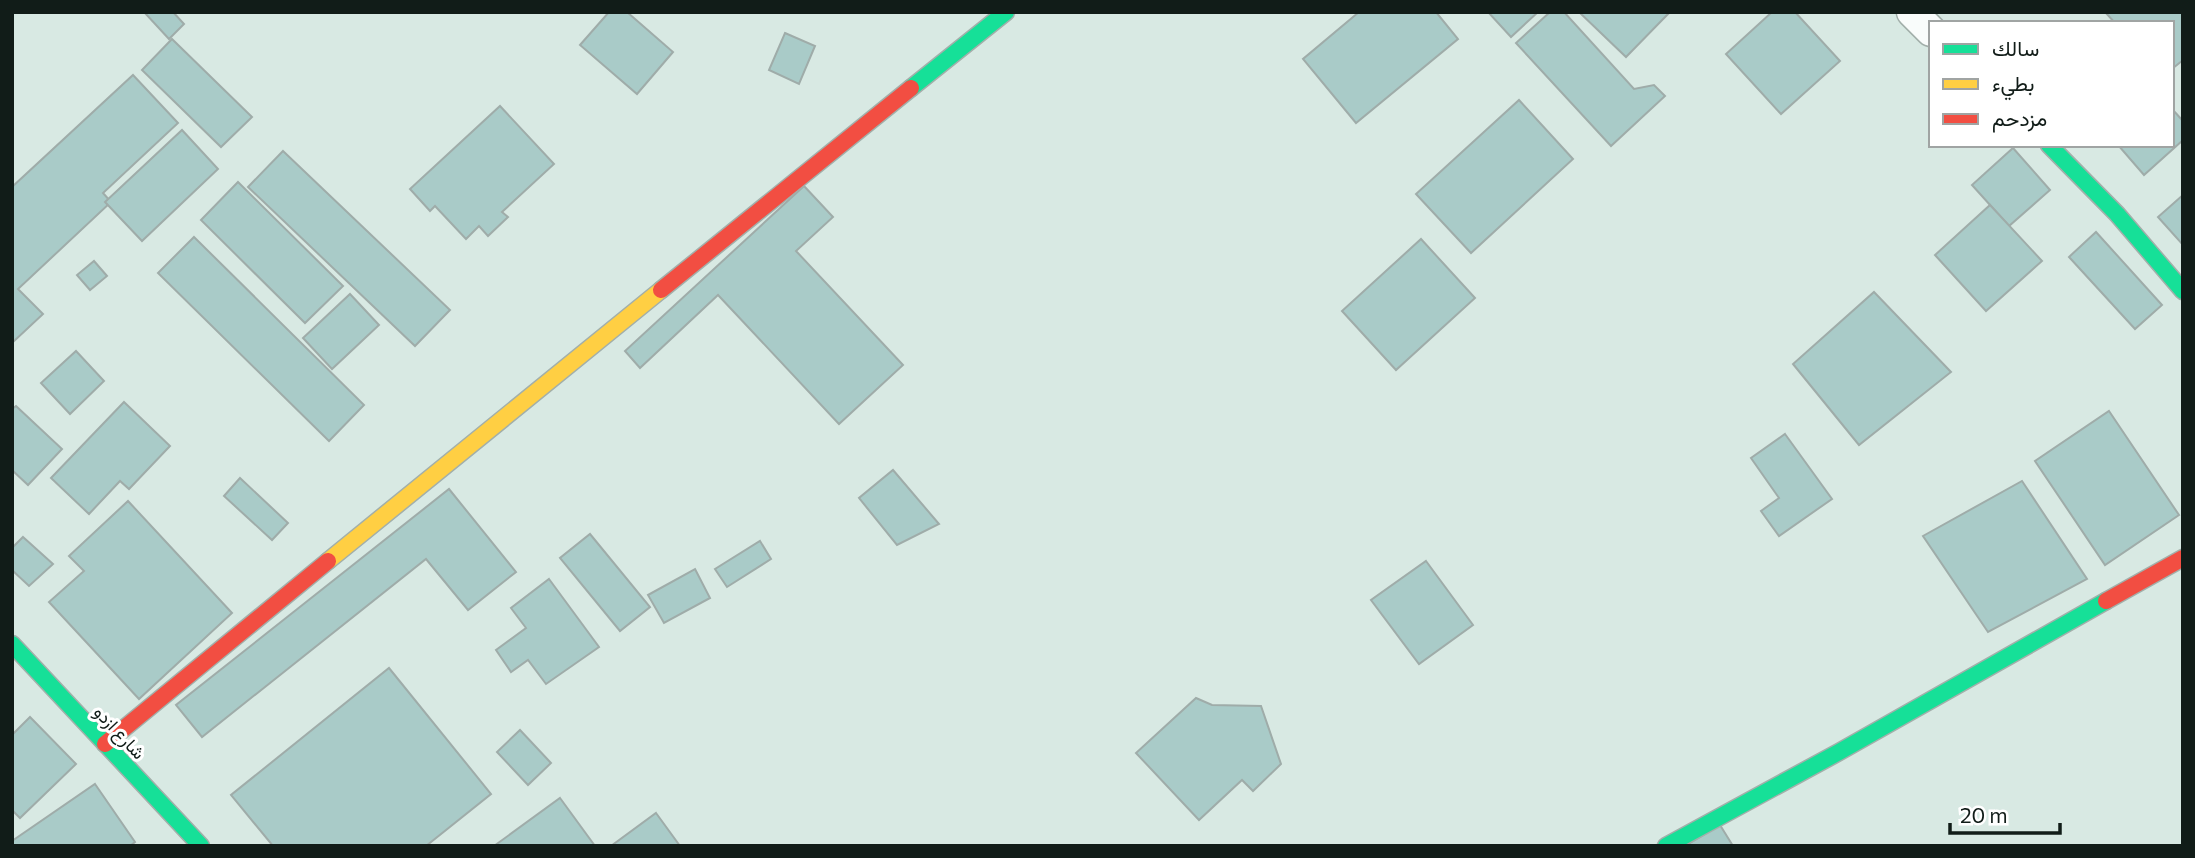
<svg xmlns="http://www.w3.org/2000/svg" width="2195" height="858" font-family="Commissioner,Vazirmatn,sans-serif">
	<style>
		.building { fill: #a9cbc8; stroke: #9faca9; stroke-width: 2 }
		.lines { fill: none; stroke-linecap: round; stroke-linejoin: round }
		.street-casing { stroke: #a2afaa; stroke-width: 33 }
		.fast-casing { stroke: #a2afaa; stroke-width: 19 }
		.slow-casing { stroke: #a2afaa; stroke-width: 19 }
		.jam-casing { stroke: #a2afaa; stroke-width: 19 }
		.street { stroke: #f9fcfb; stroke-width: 30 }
		.fast { stroke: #16e098; stroke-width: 16 }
		.slow { stroke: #ffcf43; stroke-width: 16 }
		.jam { stroke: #f24e42; stroke-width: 16 }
		.labels { text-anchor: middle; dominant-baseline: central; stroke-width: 6; stroke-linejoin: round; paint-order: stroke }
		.street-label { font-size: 18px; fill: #111c18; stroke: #fff }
	</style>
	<rect width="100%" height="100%" fill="#d8e9e3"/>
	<g class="building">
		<polygon points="144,12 173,12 184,24 169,39"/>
		<polygon points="609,12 627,12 673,52 637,94 580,45"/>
		<polygon points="1359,12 1436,12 1458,39 1356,123 1303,59"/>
		<polygon points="1488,12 1538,12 1511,37"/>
		<polygon points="1550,12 1564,12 1634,89 1654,85 1665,96 1611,146 1516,43"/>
		<polygon points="1579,12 1670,12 1626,57"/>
		<polygon points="1772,12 1795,12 1840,61 1781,114 1726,54"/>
		<polygon points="2105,12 2183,12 2183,60 2172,69 2172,23 2115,23"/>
		<polygon points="785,33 815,46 799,84 769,70"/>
		<polygon points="172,39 252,117 221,147 142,70"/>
		<polygon points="133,75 178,123 103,193 111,202 18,289 43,314 12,343 12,187"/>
		<polygon points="1519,100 1573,159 1471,253 1416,194"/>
		<polygon points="500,106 554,164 502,212 508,217 488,236 479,226 466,239 435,206 430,211 410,189"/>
		<polygon points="2172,109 2183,121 2183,140 2144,175 2118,145 2172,145"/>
		<polygon points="182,130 218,169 142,241 105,202"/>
		<polygon points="2013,148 2050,190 2009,226 1972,185"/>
		<polygon points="283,151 450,310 415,346 248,187"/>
		<polygon points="238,182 343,286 305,323 201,220"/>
		<polygon points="804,186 833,217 796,251 903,365 839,424 718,295 640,368 625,351"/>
		<polygon points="2183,195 2183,245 2158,217"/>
		<polygon points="1990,205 2042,261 1986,311 1935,255"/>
		<polygon points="2096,232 2162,305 2135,329 2069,257"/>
		<polygon points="194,237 364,405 329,441 158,273"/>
		<polygon points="1421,239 1475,298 1396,370 1342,311"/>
		<polygon points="94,261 107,276 90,290 77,275"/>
		<polygon points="1874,292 1951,372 1859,445 1793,364"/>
		<polygon points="350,294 379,325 332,369 303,338"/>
		<polygon points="76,351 104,381 70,414 41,383"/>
		<polygon points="124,402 170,446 129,489 120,481 89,514 51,478"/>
		<polygon points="16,406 62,449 28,485 12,470 12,409"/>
		<polygon points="2109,411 2179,515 2105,565 2035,461"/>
		<polygon points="1785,434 1832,499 1779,536 1761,511 1779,498 1751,458"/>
		<polygon points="893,470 939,524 897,545 859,498"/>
		<polygon points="240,478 288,523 272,540 224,496"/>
		<polygon points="2022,481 2087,579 1988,632 1923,536"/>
		<polygon points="449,489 516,572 468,610 426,559 202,737 176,705"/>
		<polygon points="128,501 232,613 139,699 49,602 84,571 69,556"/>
		<polygon points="590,534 650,607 620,631 560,558"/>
		<polygon points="23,537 53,564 29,586 12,570 12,548"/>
		<polygon points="760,541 771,559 727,587 715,569"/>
		<polygon points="1426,561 1473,625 1419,664 1371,600"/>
		<polygon points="695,569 710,598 664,623 648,595"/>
		<polygon points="549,579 599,647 546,684 528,660 511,672 496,650 526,628 511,608"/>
		<polygon points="389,668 491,794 426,846 273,846 231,795"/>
		<polygon points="1196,698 1212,705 1261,706 1281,764 1253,791 1242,780 1199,820 1136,753"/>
		<polygon points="30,717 76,764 20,818 12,810 12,735"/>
		<polygon points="520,730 551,763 528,785 497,752"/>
		<polygon points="95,784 135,842 130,846 12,846 12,841"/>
		<polygon points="560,798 595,846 494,846"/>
		<polygon points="656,813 680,846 611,846"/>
		<polygon points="1720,825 1733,846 1685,846"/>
	</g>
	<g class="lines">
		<g class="street-casing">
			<polyline id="street" points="1912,12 1931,31"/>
		</g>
		<g class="fast-casing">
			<g id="fast">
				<polyline points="911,88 1006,12"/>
				<polyline points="2049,145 2117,214 2183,291"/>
				<polyline points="12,644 201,846"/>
				<polyline points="1666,846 1839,752 2106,601"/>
			</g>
		</g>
		<g class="slow-casing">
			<polyline id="slow" points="328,561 661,290"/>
		</g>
		<g class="jam-casing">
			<g id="jam">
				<polyline points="661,290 911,88"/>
				<polyline points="2106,601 2183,558"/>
				<polyline points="105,744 328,561"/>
			</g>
		</g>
		<use href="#street" class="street"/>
		<use href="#fast" class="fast"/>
		<use href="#slow" class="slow"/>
		<use href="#jam" class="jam"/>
	</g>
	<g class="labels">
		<g class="street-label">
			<text transform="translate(120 732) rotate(47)">شارع ازدو</text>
		</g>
	</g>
	<rect width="2195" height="858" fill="none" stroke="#111c18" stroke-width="28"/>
	<rect x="1929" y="21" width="245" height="126" fill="#ffffff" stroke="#a0a4a3" stroke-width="2"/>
	<rect x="1943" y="44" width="35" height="10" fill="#16e098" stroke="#a0a4a3" stroke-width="2"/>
	<text x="1992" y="56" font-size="21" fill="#111c18">سالك</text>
	<rect x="1943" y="79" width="35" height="10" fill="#ffcf43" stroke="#a0a4a3" stroke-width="2"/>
	<text x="1992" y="91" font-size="21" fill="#111c18">بطيء</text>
	<rect x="1943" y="114" width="35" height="10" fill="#f24e42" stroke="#a0a4a3" stroke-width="2"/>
	<text x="1992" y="126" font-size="21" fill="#111c18">مزدحم</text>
	<path d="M1950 823v10h110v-10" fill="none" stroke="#111c18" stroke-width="3.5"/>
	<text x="1960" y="823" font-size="21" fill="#111c18" stroke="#ffffff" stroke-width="5" paint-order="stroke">20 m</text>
</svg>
